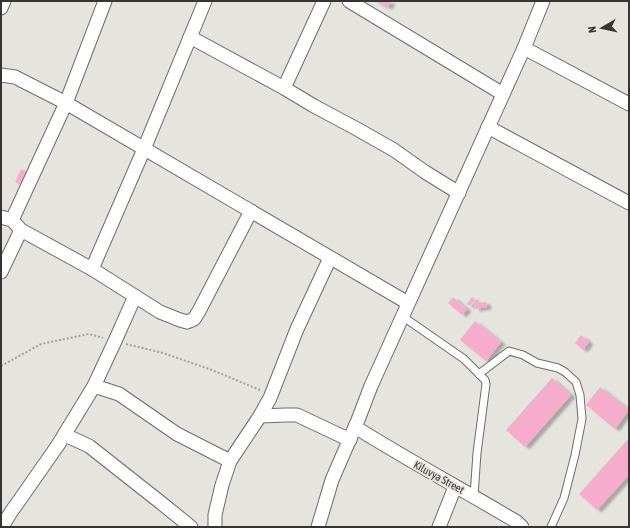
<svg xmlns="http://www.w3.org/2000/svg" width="630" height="528" font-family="'Asap Condensed',sans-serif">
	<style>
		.building { fill: #f6adcc; filter: url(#shadow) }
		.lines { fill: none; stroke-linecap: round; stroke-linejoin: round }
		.lane-casing { stroke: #6f6c68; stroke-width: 9 }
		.street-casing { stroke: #6f6c68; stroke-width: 15 }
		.path { stroke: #a2a09c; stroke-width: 2; stroke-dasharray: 2 2; stroke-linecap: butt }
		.lane { stroke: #fff; stroke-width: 7 }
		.street { stroke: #fff; stroke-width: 13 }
		.labels { text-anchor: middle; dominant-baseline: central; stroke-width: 3.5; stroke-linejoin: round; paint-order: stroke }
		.street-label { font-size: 11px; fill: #363533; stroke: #e6e4de }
	</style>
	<defs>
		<filter id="shadow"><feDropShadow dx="4.5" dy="2.5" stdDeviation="1" flood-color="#0004"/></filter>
	</defs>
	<rect width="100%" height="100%" fill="#e6e4de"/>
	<g class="building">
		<polygon points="373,1 391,1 388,7"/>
		<polygon points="21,169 28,172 21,185 15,182"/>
		<polygon points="453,297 467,309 462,315 448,303"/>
		<polygon points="472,297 475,300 470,306 467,304"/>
		<polygon points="486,302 487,307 475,309 474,303"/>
		<polygon points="475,321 501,342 486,361 460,340"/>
		<polygon points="581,335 589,342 583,350 575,343"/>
		<polygon points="552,378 571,395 525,447 506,430"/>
		<polygon points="600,387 629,410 615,429 586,405"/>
		<polygon points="629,438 629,475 597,510 579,494"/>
	</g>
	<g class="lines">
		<g class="lane-casing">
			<g id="lane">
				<polyline points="402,316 464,359 485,380 486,384 477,453 474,496"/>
				<polyline points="479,374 509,351 523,355 537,363 558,368 565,372 576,382 580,395 582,419 575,455 564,498 551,527"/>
			</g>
		</g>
		<g class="street-casing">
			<g id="street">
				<polyline points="349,1 503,94"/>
				<polyline points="1,8 4,1"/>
				<polyline points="190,37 284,88 314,106 357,129 394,150 425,172 459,193"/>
				<polyline points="524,48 629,104"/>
				<polyline points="1,75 15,77 66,103 408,303"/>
				<polyline points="284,88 324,1"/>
				<polyline points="488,127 629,203"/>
				<polyline points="1,217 12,220 21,230 92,269 160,312 180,320 187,322 194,319 199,311 251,211"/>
				<polyline points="12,220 66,103 105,1"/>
				<polyline points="92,269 144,149 205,1"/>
				<polyline points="1,272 21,230"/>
				<polyline points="94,386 119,394 177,434 230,461"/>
				<polyline points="260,416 286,415 297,415 350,440"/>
				<path d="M355,427C408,460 463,490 517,522L522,527"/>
				<polyline points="65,435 89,446 160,502 191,527"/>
				<polyline points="5,522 11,512 21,498 58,445 94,386 115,341 135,296"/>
				<polyline points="215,527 215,515 222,485 230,461 260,416 270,398 297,329 330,258"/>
				<polyline points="318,527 332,480 358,420 371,386 524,48 543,1"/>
				<polyline points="439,527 455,487"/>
			</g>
		</g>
		<g class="path">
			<polyline points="126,344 163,353 212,370 260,390"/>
			<polyline points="1,366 41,344 89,334 103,338"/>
		</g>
		<use href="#lane" class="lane"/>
		<use href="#street" class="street"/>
	</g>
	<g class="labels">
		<g class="street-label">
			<text transform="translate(439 477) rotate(29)">Kiluvya Street</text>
		</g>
	</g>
	<rect width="630" height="528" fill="none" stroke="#363533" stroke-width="4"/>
	<g transform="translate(602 28) rotate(261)" stroke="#e6e4de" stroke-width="3" paint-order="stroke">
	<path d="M0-3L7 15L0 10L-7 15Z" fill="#363533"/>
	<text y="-6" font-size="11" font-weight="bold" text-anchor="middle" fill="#363533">N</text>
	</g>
</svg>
